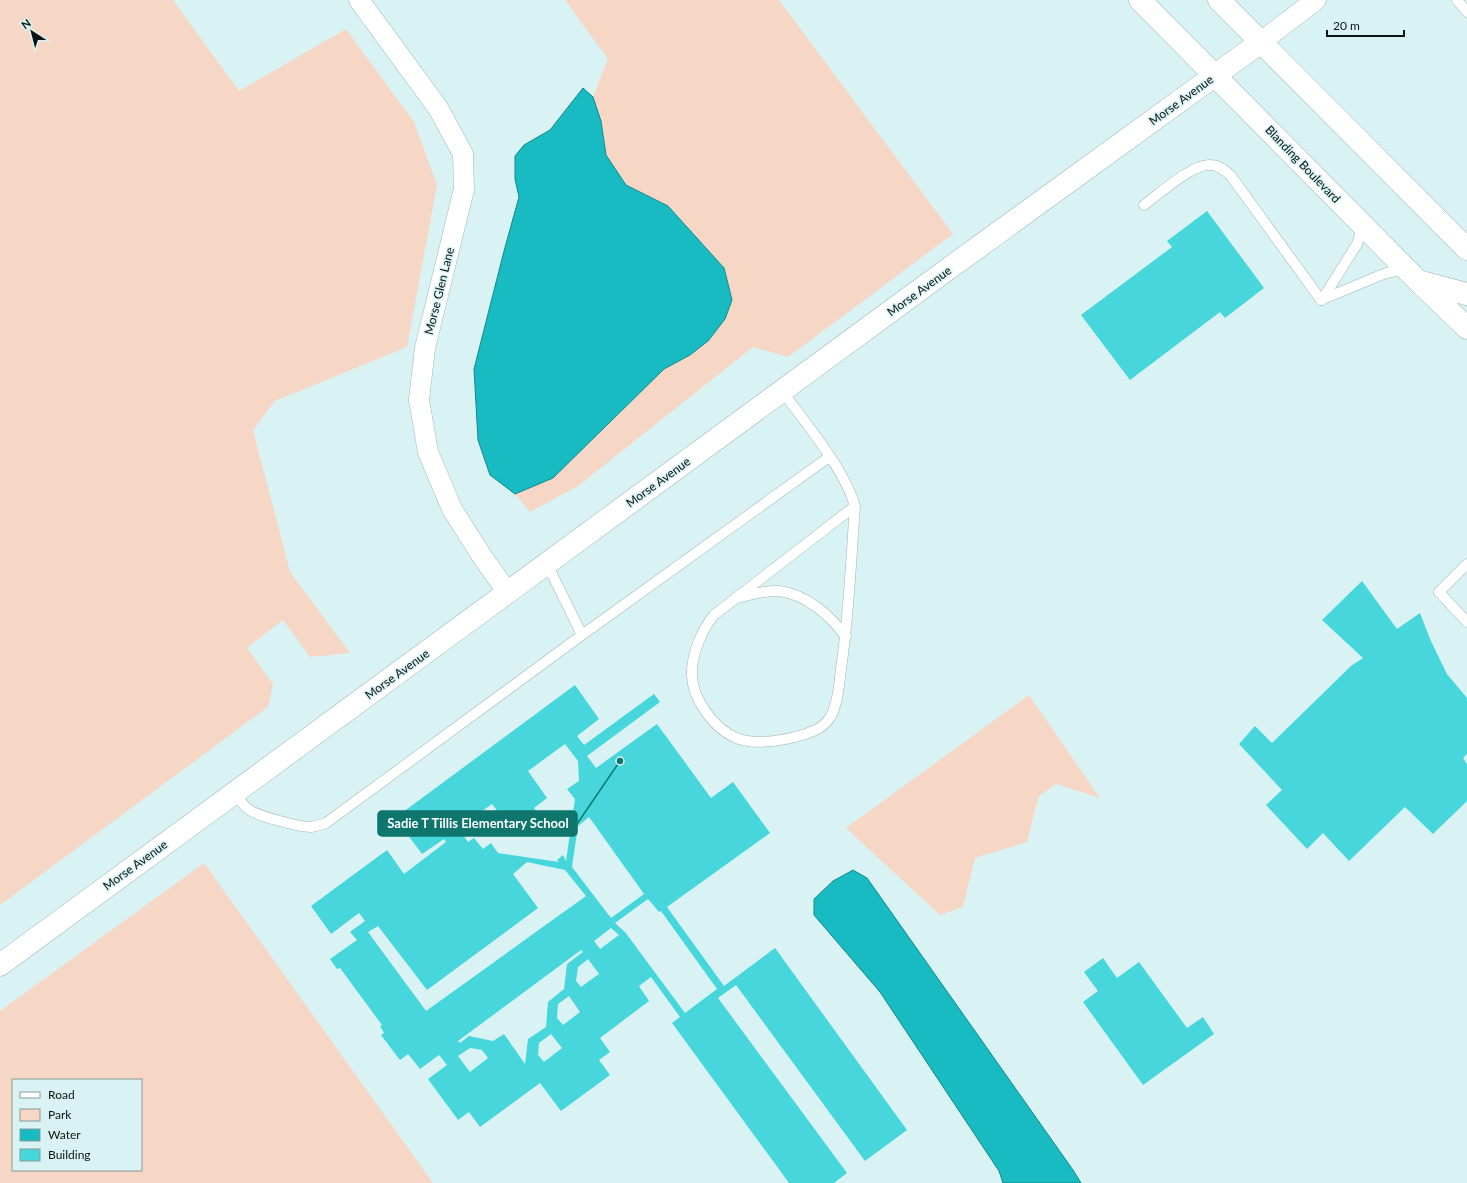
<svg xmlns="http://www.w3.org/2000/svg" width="1467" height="1183" font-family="Lato,sans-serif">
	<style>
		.green { fill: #f6d6c5; fill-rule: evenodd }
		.water { fill: #18bbc1; stroke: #14898d }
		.building { fill: #46d6db; fill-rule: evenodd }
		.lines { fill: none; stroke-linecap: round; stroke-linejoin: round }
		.service-casing { stroke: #9eb6b7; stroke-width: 11 }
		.minor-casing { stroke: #9eb6b7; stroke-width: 21 }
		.tertiary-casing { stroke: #9eb6b7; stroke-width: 23 }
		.primary-casing { stroke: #9eb6b7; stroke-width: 23 }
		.service { stroke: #fff; stroke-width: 10 }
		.minor { stroke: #fff; stroke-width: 20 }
		.tertiary { stroke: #fff; stroke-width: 22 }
		.primary { stroke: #fff; stroke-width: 22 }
		.labels { text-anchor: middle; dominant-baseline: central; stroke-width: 3; stroke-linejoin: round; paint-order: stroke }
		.street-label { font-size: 12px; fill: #0b1414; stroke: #d9f3f4 }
		.leader { fill: none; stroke: #0f766e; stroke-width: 1.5 }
		.callout-dot { fill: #0f766e; stroke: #d9f3f4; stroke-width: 1.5 }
		.callout { fill: #0f766e; stroke: #0f766e; stroke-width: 1.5 }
		.callout-label { font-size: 13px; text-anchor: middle; font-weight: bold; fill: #fff }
	</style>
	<rect width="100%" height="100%" fill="#d9f3f4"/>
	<g class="green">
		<polygon points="0,0 173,0 239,91 346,29 414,122 437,185 407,347 275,401 253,430 290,572 350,653 310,657 283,620 247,648 273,684 268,707 0,905"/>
		<polygon points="565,0 779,0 953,234 788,357 753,347 578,486 530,512 515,494 553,478 664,369 690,355 732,300 724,268 669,206 626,185 606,155 601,121 593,97 608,59"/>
		<polygon points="1029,695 1100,798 1056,784 1039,796 1027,842 975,858 963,907 940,915 846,828"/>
		<path d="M204,863L433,1183H0V1011ZM13,1080H141V1170H13Z"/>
	</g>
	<g class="water">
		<polygon points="583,88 593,97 601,121 606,155 626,185 668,206 724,268 732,300 725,319 708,341 690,355 664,369 553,478 515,494 490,475 478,440 474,369 504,251 519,197 515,179 515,156 524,145 550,130"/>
		<polygon points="853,870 867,878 1073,1170 1081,1183 1003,1183 999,1171 880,992 814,915 814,899 833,881"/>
	</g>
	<g class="building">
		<polygon points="1207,211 1264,288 1225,318 1220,312 1130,380 1081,315 1172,247 1167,241"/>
		<polygon points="1362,581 1397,629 1420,613 1430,639 1447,674 1467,698 1467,754 1463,758 1467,764 1467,801 1433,834 1405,807 1349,861 1323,833 1307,849 1266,805 1282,790 1239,744 1255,726 1272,743 1351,666 1363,658 1322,620"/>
		<path d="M575,685L599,719L577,736L584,745L654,694L660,702L587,756L596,768L657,724L711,798L733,782L770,833L667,907L724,986L775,948L907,1130L865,1161L736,985L718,998L847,1173L834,1183H789L672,1023L680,1017L651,977L639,986L649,1001L600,1038L610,1052L599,1060L610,1075L561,1111L540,1083L480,1127L469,1112L458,1120L428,1079L447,1065L439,1055L420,1069L408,1054L400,1060L381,1035L384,1033L380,1026L382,1025L340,968L337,969L330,959L357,940L350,932L365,921L359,913L331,934L311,906L387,850L404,874L446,842L444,839L422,854L395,818ZM565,744L578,761L579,781L567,789L575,799L566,861L563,855L557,860L559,862L498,853L491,843L483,849L474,838L468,842L458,828L492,804L510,828L523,818L535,835L547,826L534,808L547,798L528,771ZM589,817L644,894L611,918L572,867L578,826ZM527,862L565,870L586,896L426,1011L368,932L378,926L427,990L538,908L513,874ZM648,899L659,912L661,911L717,989L685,1013L625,932L615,923ZM611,928L619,935L600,949L594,941ZM581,950L583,952L567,964L564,989L548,1002L546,1027L528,1039L525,1064L504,1034L493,1041L469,1036L460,1043L458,1041ZM588,959L599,974L581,987L576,981L578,967ZM569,996L580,1012L563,1025L557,1018L558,1004ZM551,1034L562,1048L544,1062L538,1055L539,1043ZM470,1048L482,1050L488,1058L470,1072L458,1056Z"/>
		<polygon points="1103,958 1117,978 1139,962 1187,1028 1203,1017 1214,1034 1143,1085 1083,1002 1098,991 1084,972"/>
	</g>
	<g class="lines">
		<g class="service-casing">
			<g id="service">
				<polyline points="1457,0 1467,12"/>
				<path d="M1144,205C1159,194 1192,164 1210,165C1219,165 1225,170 1231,176L1321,300"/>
				<polyline points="1321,300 1381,275 1390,272 1406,270"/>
				<polyline points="1322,300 1357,244 1363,225"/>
				<path d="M782,391C806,424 844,468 855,506C851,560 849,615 841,669C839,685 838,702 831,716C823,729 812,732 799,736C780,741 758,745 739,739C714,730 690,697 692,670C693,651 702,630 714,615L855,506"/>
				<polyline points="1467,564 1439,592 1467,622"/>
				<path d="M737,598C750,595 765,590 779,591C806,594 831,616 846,637"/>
				<polyline points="582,635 829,457"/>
				<path d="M234,793C239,799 244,807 251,811C262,817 299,827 311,827C316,826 321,825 326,823L582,635L547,564"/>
			</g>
		</g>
		<g class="minor-casing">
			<g id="minor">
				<polyline points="359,0 438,108 463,154 464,189 425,348 419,400 428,452 452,509 483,558 508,593"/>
				<polyline points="1261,42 1316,0"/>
			</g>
		</g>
		<g class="tertiary-casing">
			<polyline id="tertiary" points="0,965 944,272 1261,42"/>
		</g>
		<g class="primary-casing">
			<g id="primary">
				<polyline points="1140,0 1418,281 1467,328"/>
				<polyline points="1219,0 1467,249"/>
				<polyline points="1421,282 1467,294"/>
			</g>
		</g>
		<use href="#service" class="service"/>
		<use href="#minor" class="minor"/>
		<use href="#tertiary" class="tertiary"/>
		<use href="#primary" class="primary"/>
	</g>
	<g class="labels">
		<g class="street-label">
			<text transform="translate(1181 100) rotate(-36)">Morse Avenue</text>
			<text transform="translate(1303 164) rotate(46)">Blanding Boulevard</text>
			<text transform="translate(439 291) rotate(-76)">Morse Glen Lane</text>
			<text transform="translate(919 291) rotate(-36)">Morse Avenue</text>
			<text transform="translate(658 482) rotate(-36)">Morse Avenue</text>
			<text transform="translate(397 674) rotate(-36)">Morse Avenue</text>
			<text transform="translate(135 865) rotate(-36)">Morse Avenue</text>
		</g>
	</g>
	<path class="leader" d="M620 761L577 824"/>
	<circle class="callout-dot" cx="620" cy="761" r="4"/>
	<rect class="callout" x="378" y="811" width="199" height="25" rx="4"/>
	<g class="callout-label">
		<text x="478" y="828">Sadie T Tillis Elementary School</text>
	</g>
	<rect x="12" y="1079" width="130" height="92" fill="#d9f3f4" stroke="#879a9a"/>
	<rect x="20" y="1092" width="20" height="6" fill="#ffffff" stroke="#879a9a"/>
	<text x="48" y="1099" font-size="12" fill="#0b1414">Road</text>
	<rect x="20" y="1109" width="20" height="12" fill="#f6d6c5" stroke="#879a9a"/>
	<text x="48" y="1119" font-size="12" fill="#0b1414">Park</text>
	<rect x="20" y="1129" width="20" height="12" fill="#18bbc1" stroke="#879a9a"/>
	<text x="48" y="1139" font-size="12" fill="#0b1414">Water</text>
	<rect x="20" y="1149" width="20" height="12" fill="#46d6db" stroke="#879a9a"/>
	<text x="48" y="1159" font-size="12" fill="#0b1414">Building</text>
	<g transform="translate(32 32) rotate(324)" stroke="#d9f3f4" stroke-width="3" paint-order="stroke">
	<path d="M0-3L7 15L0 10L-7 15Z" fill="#0b1414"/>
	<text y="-6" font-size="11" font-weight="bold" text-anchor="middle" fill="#0b1414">N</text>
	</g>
	<path d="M1327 30v6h77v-6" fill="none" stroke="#0b1414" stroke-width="2"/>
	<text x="1333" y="30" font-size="12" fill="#0b1414" stroke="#d9f3f4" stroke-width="3" paint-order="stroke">20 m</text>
</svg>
